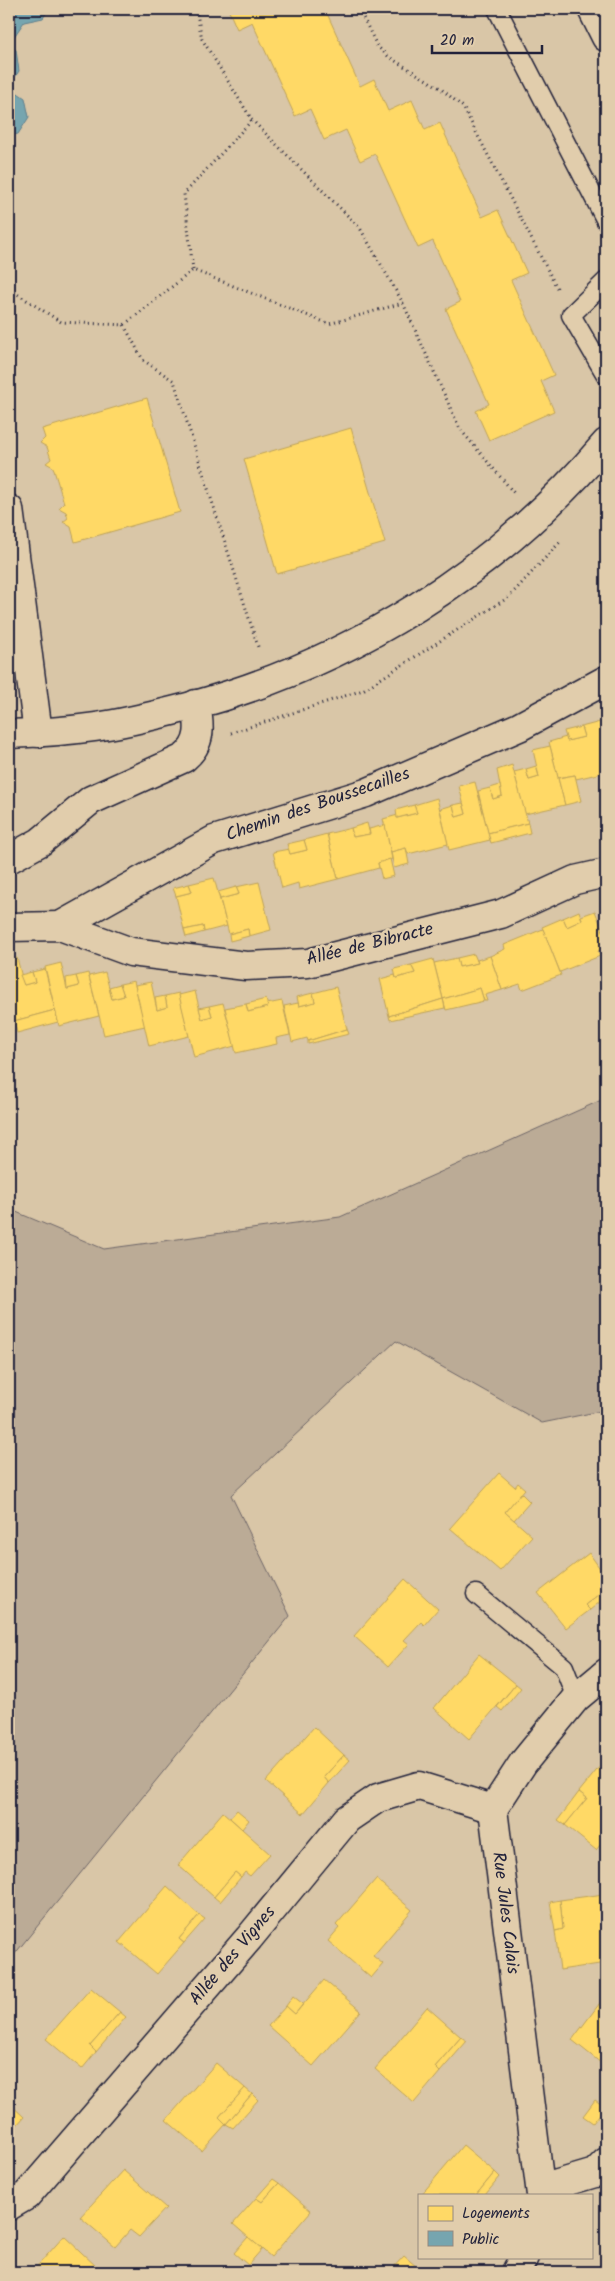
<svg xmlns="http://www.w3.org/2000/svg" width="615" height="2281" font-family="Kalam,sans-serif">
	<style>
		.green { fill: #bbab96; stroke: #6e6668 }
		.homes { fill: #ffd966; stroke: #bda259 }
		.public { fill: #76a5af; stroke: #5d7e8c }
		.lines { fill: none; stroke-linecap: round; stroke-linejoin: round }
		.lane-casing { stroke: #22223b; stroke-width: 21 }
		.street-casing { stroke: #22223b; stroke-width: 31 }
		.path { stroke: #22223b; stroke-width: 3; stroke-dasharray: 1 4; stroke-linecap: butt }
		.lane { stroke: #e1cdac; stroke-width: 18 }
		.street { stroke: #e1cdac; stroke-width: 28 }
		.labels { text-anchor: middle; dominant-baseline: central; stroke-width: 5; stroke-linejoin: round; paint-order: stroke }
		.street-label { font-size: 18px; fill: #22223b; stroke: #e1cdac }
	</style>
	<rect width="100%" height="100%" fill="#d9c6a7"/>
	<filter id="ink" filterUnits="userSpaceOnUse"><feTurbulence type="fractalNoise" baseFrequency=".02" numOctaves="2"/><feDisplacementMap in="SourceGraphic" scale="10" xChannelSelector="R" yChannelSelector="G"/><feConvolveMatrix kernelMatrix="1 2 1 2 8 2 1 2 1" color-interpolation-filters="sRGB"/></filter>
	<g filter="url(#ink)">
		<polygon class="green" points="606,1098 606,1410 542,1423 396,1341 231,1495 290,1616 9,1961 9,1209 104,1249 340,1217"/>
		<g class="homes">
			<polygon points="228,9 325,9 360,86 374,79 388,111 412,100 425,130 440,123 482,217 498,210 527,273 511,280 554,375 541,381 554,411 489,440 476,411 489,404 446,309 460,302 433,241 418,248 375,154 360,161 346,130 324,140 310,109 295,116 252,22 237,29"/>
			<polygon points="147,398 180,512 75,542 71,527 63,522 68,518 66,512 59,508 64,503 53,467 46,463 51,459 47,447 40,443 45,438 42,429"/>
			<polygon points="351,428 385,543 277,574 244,459"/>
			<polygon points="604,721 606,732 606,772 576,779 575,775 558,778 549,742 566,737 567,741 584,737 581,727"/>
			<polygon points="581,727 584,737 567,741 564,731"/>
			<polygon points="550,746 565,805 525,814 514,772 526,769 529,780 539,777 533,750"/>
			<polygon points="512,765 528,823 488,833 478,791 490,788 493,799 502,796 497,770"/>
			<polygon points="536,766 539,777 529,780 526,769"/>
			<polygon points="575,775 581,801 565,805 558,778"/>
			<polygon points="475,782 490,840 449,850 440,809 453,805 456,817 466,814 459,786"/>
			<polygon points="500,785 502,796 493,799 490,788"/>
			<polygon points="437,798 448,844 408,854 406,848 391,852 383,819 398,815 397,818 417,813 414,805"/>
			<polygon points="463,803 466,814 456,817 453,805"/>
			<polygon points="414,805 417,813 397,818 396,810"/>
			<polygon points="367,823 370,834 353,837 351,828"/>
			<polygon points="528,823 530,833 491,843 488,833"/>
			<polygon points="385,825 392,859 378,863 379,868 338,879 327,834 351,828 353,837 370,834 369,829"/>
			<polygon points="327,834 338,879 299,889 298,883 282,888 273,852 289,849 290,854 307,850 304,840"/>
			<polygon points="304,840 307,850 290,854 287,844"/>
			<polygon points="406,848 409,864 394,868 391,852"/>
			<polygon points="390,859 394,876 382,879 378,863"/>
			<polygon points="214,878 227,926 204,932 203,926 184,930 176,896 192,892 189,884"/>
			<polygon points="259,882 271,930 249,936 248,929 229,934 220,899 239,894 236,887"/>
			<polygon points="189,884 192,892 176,896 173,888"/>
			<polygon points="236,887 239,894 220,899 218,892"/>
			<polygon points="579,911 582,920 567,927 563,918"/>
			<polygon points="595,911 606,938 606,947 598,951 600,956 560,972 542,927 563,918 567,927 582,920 581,916"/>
			<polygon points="203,926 204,932 186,937 184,930"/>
			<polygon points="248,929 249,936 230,941 229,934"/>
			<polygon points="543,929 561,975 522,990 520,984 502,990 490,956 505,949 504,945"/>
			<polygon points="474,954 478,963 459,967 457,958"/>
			<polygon points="490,956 502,990 485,995 487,1001 484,1001 480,988 443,999 434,963 457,958 459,967 478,963 477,960"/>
			<polygon points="17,958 24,985 35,982 32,972 45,969 55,1010 14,1021 9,1004 9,960"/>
			<polygon points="433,959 443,999 389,1016 380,979 395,975 396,978 415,973 411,965"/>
			<polygon points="61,963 67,989 79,986 76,976 88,973 99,1016 59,1026 45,967"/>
			<polygon points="411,965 415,973 396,978 394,969"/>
			<polygon points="32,972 35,982 24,985 20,975"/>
			<polygon points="105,972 112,999 124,996 120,984 134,981 145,1026 104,1035 89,976"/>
			<polygon points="76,976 79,986 67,989 66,978"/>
			<polygon points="151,982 157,1010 167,1007 165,996 179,993 189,1036 149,1046 135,985"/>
			<polygon points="120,984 124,996 112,999 109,987"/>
			<polygon points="336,987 347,1029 308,1041 307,1038 292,1042 284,1006 298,1003 299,1006 315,1002 313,993"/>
			<polygon points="480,988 484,1001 446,1010 443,999"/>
			<polygon points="195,991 202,1019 212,1016 209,1006 223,1003 235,1046 194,1057 179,995"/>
			<polygon points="313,993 315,1002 299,1006 297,997"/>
			<polygon points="165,996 167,1007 157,1010 155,998"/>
			<polygon points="266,999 268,1007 248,1012 246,1004"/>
			<polygon points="443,999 445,1008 390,1020 389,1016"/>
			<polygon points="282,1001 290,1035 276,1038 277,1044 236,1053 225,1008 246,1004 248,1012 268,1007 267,1004"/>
			<polygon points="209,1006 212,1016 202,1019 199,1008"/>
			<polygon points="55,1010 58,1022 17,1033 14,1021"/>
			<polygon points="347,1029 349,1034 308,1044 308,1041"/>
			<polygon points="499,1473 515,1487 518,1483 525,1489 505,1512 532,1536 500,1571 450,1528"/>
			<polygon points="521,1493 530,1502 514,1520 505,1512"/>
			<polygon points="589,1553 606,1577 606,1589 585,1605 590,1610 566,1628 538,1593"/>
			<polygon points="405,1579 438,1609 424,1625 421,1622 404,1640 409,1644 388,1667 354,1636"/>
			<polygon points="606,1589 606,1597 590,1610 585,1605"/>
			<polygon points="479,1654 516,1684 469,1739 434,1708"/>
			<polygon points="516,1684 521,1688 502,1711 497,1707"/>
			<polygon points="314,1727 344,1755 324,1777 329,1783 303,1814 266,1781"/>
			<polygon points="344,1755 350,1760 329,1783 324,1777"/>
			<polygon points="605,1760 606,1762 606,1838 596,1850 565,1825 587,1798 579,1792"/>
			<polygon points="579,1792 587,1798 565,1825 558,1820"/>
			<polygon points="237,1810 249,1820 242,1829 230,1818"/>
			<polygon points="223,1812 270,1854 250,1876 245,1872 241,1877 235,1872 214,1897 178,1865"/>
			<polygon points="235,1872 241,1877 220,1902 214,1897"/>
			<polygon points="376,1879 412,1910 373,1956 383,1964 371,1978 328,1941 339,1928 336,1925"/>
			<polygon points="167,1886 199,1915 179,1939 184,1943 157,1974 119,1942"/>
			<polygon points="604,1894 606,1914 606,1963 560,1970 555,1931 563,1929 560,1900"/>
			<polygon points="560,1900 563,1929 555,1931 550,1902"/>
			<polygon points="199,1915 205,1919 184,1943 179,1939"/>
			<polygon points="324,1980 361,2011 313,2066 268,2026 286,2006 295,2014"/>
			<polygon points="91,1988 120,2012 90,2046 96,2052 82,2069 46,2039"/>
			<polygon points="606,1995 606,2067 572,2040"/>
			<polygon points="293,1996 303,2004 295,2014 286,2006"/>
			<polygon points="427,2007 461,2037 435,2067 440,2072 414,2103 375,2069"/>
			<polygon points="120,2012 126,2017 96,2052 90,2046"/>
			<polygon points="461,2037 467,2041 440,2072 435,2067"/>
			<polygon points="216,2063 245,2088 219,2117 226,2124 202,2151 166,2120"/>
			<polygon points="245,2088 252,2094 226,2124 219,2117"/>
			<polygon points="252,2094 258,2100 233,2128 226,2124"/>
			<polygon points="595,2100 605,2107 593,2123 583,2116"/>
			<polygon points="9,2103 24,2117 9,2134"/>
			<polygon points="463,2145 495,2172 476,2195 421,2195"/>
			<polygon points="123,2170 166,2208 139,2237 130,2230 115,2247 80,2217"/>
			<polygon points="495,2172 500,2177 485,2195 476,2195"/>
			<polygon points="273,2179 279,2183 262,2202 256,2198"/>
			<polygon points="279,2183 311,2211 271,2257 233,2224 256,2198 262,2202"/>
			<polygon points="64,2236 98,2268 94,2272 32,2272"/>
			<polygon points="248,2237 262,2249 248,2265 234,2253"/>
			<polygon points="404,2256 423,2272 389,2272"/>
		</g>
		<g class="public">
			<polygon points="9,9 49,9 43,18 24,22 9,44"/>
			<polygon points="9,45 16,50 19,71 9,86"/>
			<polygon points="9,87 25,98 29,117 18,134 9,136"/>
		</g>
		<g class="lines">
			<g class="lane-casing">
				<g id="lane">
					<polyline points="497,9 606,221"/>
					<polyline points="606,281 571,315 606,375"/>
					<polyline points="476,1594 564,1667 576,1698"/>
				</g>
			</g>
			<g class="street-casing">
				<g id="street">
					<polyline points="592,9 606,37"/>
					<polyline points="9,509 38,733"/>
					<path d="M9,734C38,733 67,731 95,727C126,723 157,715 188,707C351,663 497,572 606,443"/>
					<path d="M9,859L40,842L91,800L184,758C202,743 200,726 196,704"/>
					<polyline points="60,926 214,840 366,793 519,727 606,680"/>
					<polyline points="9,927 60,926 131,952 246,966 308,963 501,914 575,880 606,873"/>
					<polyline points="541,2189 595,2173 606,2162"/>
					<polyline points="541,2195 493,1809 523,1763 576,1698 606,1673"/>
					<polyline points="9,2206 26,2196 249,1938 347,1819 378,1798 419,1786 493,1809"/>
					<polyline points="516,2272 524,2257"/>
				</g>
			</g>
			<g class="path">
				<polyline points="196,9 202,39 252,120 360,228 403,303 460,429 514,493"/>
				<polyline points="359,9 377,46 389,57 440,88 463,107 558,290"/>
				<polyline points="193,270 184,194 252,120"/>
				<polyline points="9,294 14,292 61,322 124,325 193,270 329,324 403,303"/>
				<polyline points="124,325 143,360 174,381 259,650"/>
				<polyline points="231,733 363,690 509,597 561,541"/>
			</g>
			<use href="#lane" class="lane"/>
			<use href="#street" class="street"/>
		</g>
	</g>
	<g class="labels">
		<g class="street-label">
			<text transform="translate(318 805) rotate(-19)">Chemin des Boussecailles</text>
			<text transform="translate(370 945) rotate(-14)">Allée de Bibracte</text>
			<text transform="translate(505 1913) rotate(83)">Rue Jules Calais</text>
			<text transform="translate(233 1956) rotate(-50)">Allée des Vignes</text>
		</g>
	</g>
	<rect width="615" height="2281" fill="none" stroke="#e1cdac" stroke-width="30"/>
	<rect x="15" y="15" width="585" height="2251" fill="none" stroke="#22223b" stroke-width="2" filter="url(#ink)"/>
	<rect x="418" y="2194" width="175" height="65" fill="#e1cdac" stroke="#95897f"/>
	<rect x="428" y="2206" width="25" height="15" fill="#ffd966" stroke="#95897f"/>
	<text x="462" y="2218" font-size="15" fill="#22223b">Logements</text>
	<rect x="428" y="2231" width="25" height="15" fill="#76a5af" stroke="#95897f"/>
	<text x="462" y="2244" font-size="15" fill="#22223b">Public</text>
	<path d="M432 45v8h110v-8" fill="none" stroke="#22223b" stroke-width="2.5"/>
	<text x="440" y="45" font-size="15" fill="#22223b" stroke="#e1cdac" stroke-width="4" paint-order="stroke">20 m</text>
</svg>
